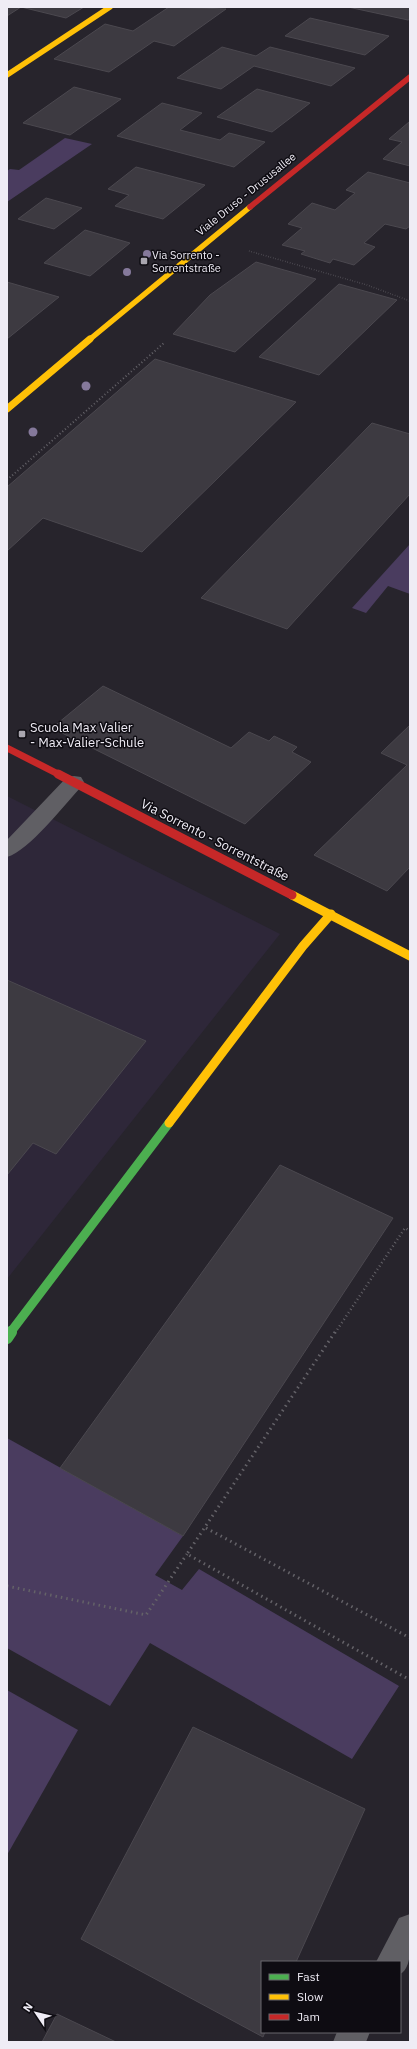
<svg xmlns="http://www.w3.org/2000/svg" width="417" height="2049" font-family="'IBM Plex Sans',sans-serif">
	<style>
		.built { fill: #2e2739 }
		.green { fill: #4a3c5f }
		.building { fill: #3d3a41; stroke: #4b484f }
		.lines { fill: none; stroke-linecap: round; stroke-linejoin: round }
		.path-far3 { stroke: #646268; stroke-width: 1.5; stroke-dasharray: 0.5 2; stroke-linecap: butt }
		.path-far2 { stroke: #646268; stroke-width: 2; stroke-dasharray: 1 2.5; stroke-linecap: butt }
		.path-far1 { stroke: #646268; stroke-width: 2.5; stroke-dasharray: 1 3; stroke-linecap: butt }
		.path { stroke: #646268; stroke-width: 3; stroke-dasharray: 1.5 4; stroke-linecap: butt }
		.lane { fill: #605f64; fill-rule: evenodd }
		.fast-far1 { stroke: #4caf50; stroke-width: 9 }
		.fast { stroke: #4caf50; stroke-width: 12 }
		.slow-far2 { stroke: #ffc107; stroke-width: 5.5 }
		.slow-far1 { stroke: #ffc107; stroke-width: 7 }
		.slow { stroke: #ffc107; stroke-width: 9 }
		.jam-far2 { stroke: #c62828; stroke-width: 5.5 }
		.jam-far1 { stroke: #c62828; stroke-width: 7 }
		.jam { stroke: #c62828; stroke-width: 9 }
		.tree { fill: #85799b }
		.poi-dot { fill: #a9a6af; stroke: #0e0c12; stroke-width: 1.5 }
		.labels { text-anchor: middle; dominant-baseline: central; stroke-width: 3; stroke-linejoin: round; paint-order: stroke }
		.far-street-label { font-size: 11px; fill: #efecf5; stroke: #0e0c12 }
		.far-poi-label { font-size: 11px; fill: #efecf5; stroke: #0e0c12; text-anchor: start }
		.poi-label { font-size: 13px; fill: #efecf5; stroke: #0e0c12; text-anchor: start }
		.street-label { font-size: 13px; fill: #efecf5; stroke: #0e0c12 }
	</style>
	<rect width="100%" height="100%" fill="#27242c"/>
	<polygon class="built" points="7,796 280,934 7,1279"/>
	<g class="green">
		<polygon points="65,138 92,144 7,202 7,171 10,169 19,170"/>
		<polygon points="410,544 410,594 388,586 366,613 352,608"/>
		<polygon points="7,1438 183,1536 155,1575 182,1590 199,1569 399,1686 352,1759 150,1643 110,1706 7,1648"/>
		<polygon points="7,1690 78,1730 7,1855"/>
	</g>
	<g class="building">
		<polygon points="7,7 84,7 66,18 21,7 7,16"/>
		<polygon points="169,7 226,9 174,46 154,41 109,72 54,59 105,24 133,31"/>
		<polygon points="348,7 410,7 410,19 408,20"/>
		<polygon points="310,18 389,36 365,55 285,36"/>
		<polygon points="222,47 256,56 270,47 355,68 331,86 254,66 221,89 177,78"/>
		<polygon points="74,87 121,99 70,135 23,123"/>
		<polygon points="257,89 310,103 272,132 217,117"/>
		<polygon points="162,103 202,113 180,130 220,140 229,133 265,142 234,167 117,136"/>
		<polygon points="409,122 410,166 383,159 402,142 389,139"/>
		<polygon points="136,167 205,185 163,219 115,206 129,195 108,189"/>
		<polygon points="368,172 410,183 410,226 406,229 385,224 364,243 375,247 354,265 333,259 330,263 301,254 305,251 282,245 302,228 288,224 312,203 335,210 355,193 346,190"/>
		<polygon points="46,198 82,208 54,229 18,219"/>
		<polygon points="85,230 130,243 90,276 44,263"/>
		<polygon points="256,262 316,279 235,352 173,334 210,295"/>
		<polygon points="7,282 59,297 7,339"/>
		<polygon points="339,284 397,300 319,375 259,357"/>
		<polygon points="155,359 296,402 142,552 43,518 7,551 7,487"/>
		<polygon points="372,423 410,434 410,494 287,629 201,598"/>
		<polygon points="103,686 231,748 249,732 269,741 274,736 297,747 292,752 311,762 245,824 52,728"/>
		<polygon points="410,725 410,867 387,891 314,855 407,765 381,753"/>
		<polygon points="7,980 146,1041 56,1154 33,1143 7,1175"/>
		<polygon points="280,1165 393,1218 183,1536 60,1468"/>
		<polygon points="193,1727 365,1809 296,1962 262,1962 262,2032 265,2032 263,2037 81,1939"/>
		<polygon points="57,2014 116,2042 42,2042"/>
	</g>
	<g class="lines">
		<polyline class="path-far3" points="249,251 367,285 410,301"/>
		<polyline class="path-far2" points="7,480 164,343"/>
		<polyline class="path-far1" points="335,1333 405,1228 410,1231"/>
		<g class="path">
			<polyline points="335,1332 187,1554 410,1680"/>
			<polyline points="206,1528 410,1638"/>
			<polyline points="7,1586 146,1615 187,1554"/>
		</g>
		<g class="lane">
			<path d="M74,776L81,777L84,782L81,787C64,805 29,851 7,857V840L67,777Z"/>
			<path d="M410,1914C410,1927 415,1968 400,1974V1962H376L399,1918Z"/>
			<polygon points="337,2032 370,2032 366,2042 333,2042"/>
		</g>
		<polyline class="fast-far1" points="10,1333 169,1123"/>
		<polyline class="fast" points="7,1338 11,1332"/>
		<g class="slow-far2">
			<polyline points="7,75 110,7"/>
			<polyline points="89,340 250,207"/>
		</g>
		<polyline class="slow-far1" points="7,409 90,339"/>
		<g class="slow">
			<polyline points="292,895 410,956"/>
			<polyline points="169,1123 303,946 331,914"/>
		</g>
		<polyline class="jam-far2" points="250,207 410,77"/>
		<polyline class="jam-far1" points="7,748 60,775"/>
		<polyline class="jam" points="58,774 292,895"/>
	</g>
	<g class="tree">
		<circle cx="147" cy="254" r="4"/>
		<circle cx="127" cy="272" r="4"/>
		<circle cx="86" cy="386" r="4.5"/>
		<circle cx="33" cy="432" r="4.5"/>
	</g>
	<g class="poi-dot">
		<rect x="140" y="257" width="8" height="8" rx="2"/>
		<rect x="18" y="730" width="8" height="8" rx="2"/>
	</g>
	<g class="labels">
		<g class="far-street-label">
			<text transform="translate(246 194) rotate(-39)">Viale Druso - Drususallee</text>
		</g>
		<g class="far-poi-label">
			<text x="152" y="255">Via Sorrento -<tspan x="152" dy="13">Sorrentstraße</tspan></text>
		</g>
		<g class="poi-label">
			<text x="30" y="727">Scuola Max Valier<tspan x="30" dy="15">- Max-Valier-Schule</tspan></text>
		</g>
		<g class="street-label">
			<text transform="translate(215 840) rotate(27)">Via Sorrento - Sorrentstraße</text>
		</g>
	</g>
	<rect width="417" height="2049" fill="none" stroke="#efecf5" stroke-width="16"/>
	<rect x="261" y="1961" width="140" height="72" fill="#0e0c12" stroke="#68666d"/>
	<rect x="269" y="1974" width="20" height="6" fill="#4caf50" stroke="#68666d"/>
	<text x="297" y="1981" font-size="12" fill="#efecf5">Fast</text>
	<rect x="269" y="1994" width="20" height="6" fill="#ffc107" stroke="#68666d"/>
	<text x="297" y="2001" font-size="12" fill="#efecf5">Slow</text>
	<rect x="269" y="2014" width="20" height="6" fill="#c62828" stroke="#68666d"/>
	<text x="297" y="2021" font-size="12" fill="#efecf5">Jam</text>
	<g transform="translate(36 2013) rotate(305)" stroke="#0e0c12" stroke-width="3" paint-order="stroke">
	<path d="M0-3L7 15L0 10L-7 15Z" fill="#efecf5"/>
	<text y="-6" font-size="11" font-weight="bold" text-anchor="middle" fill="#efecf5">N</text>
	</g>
</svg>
